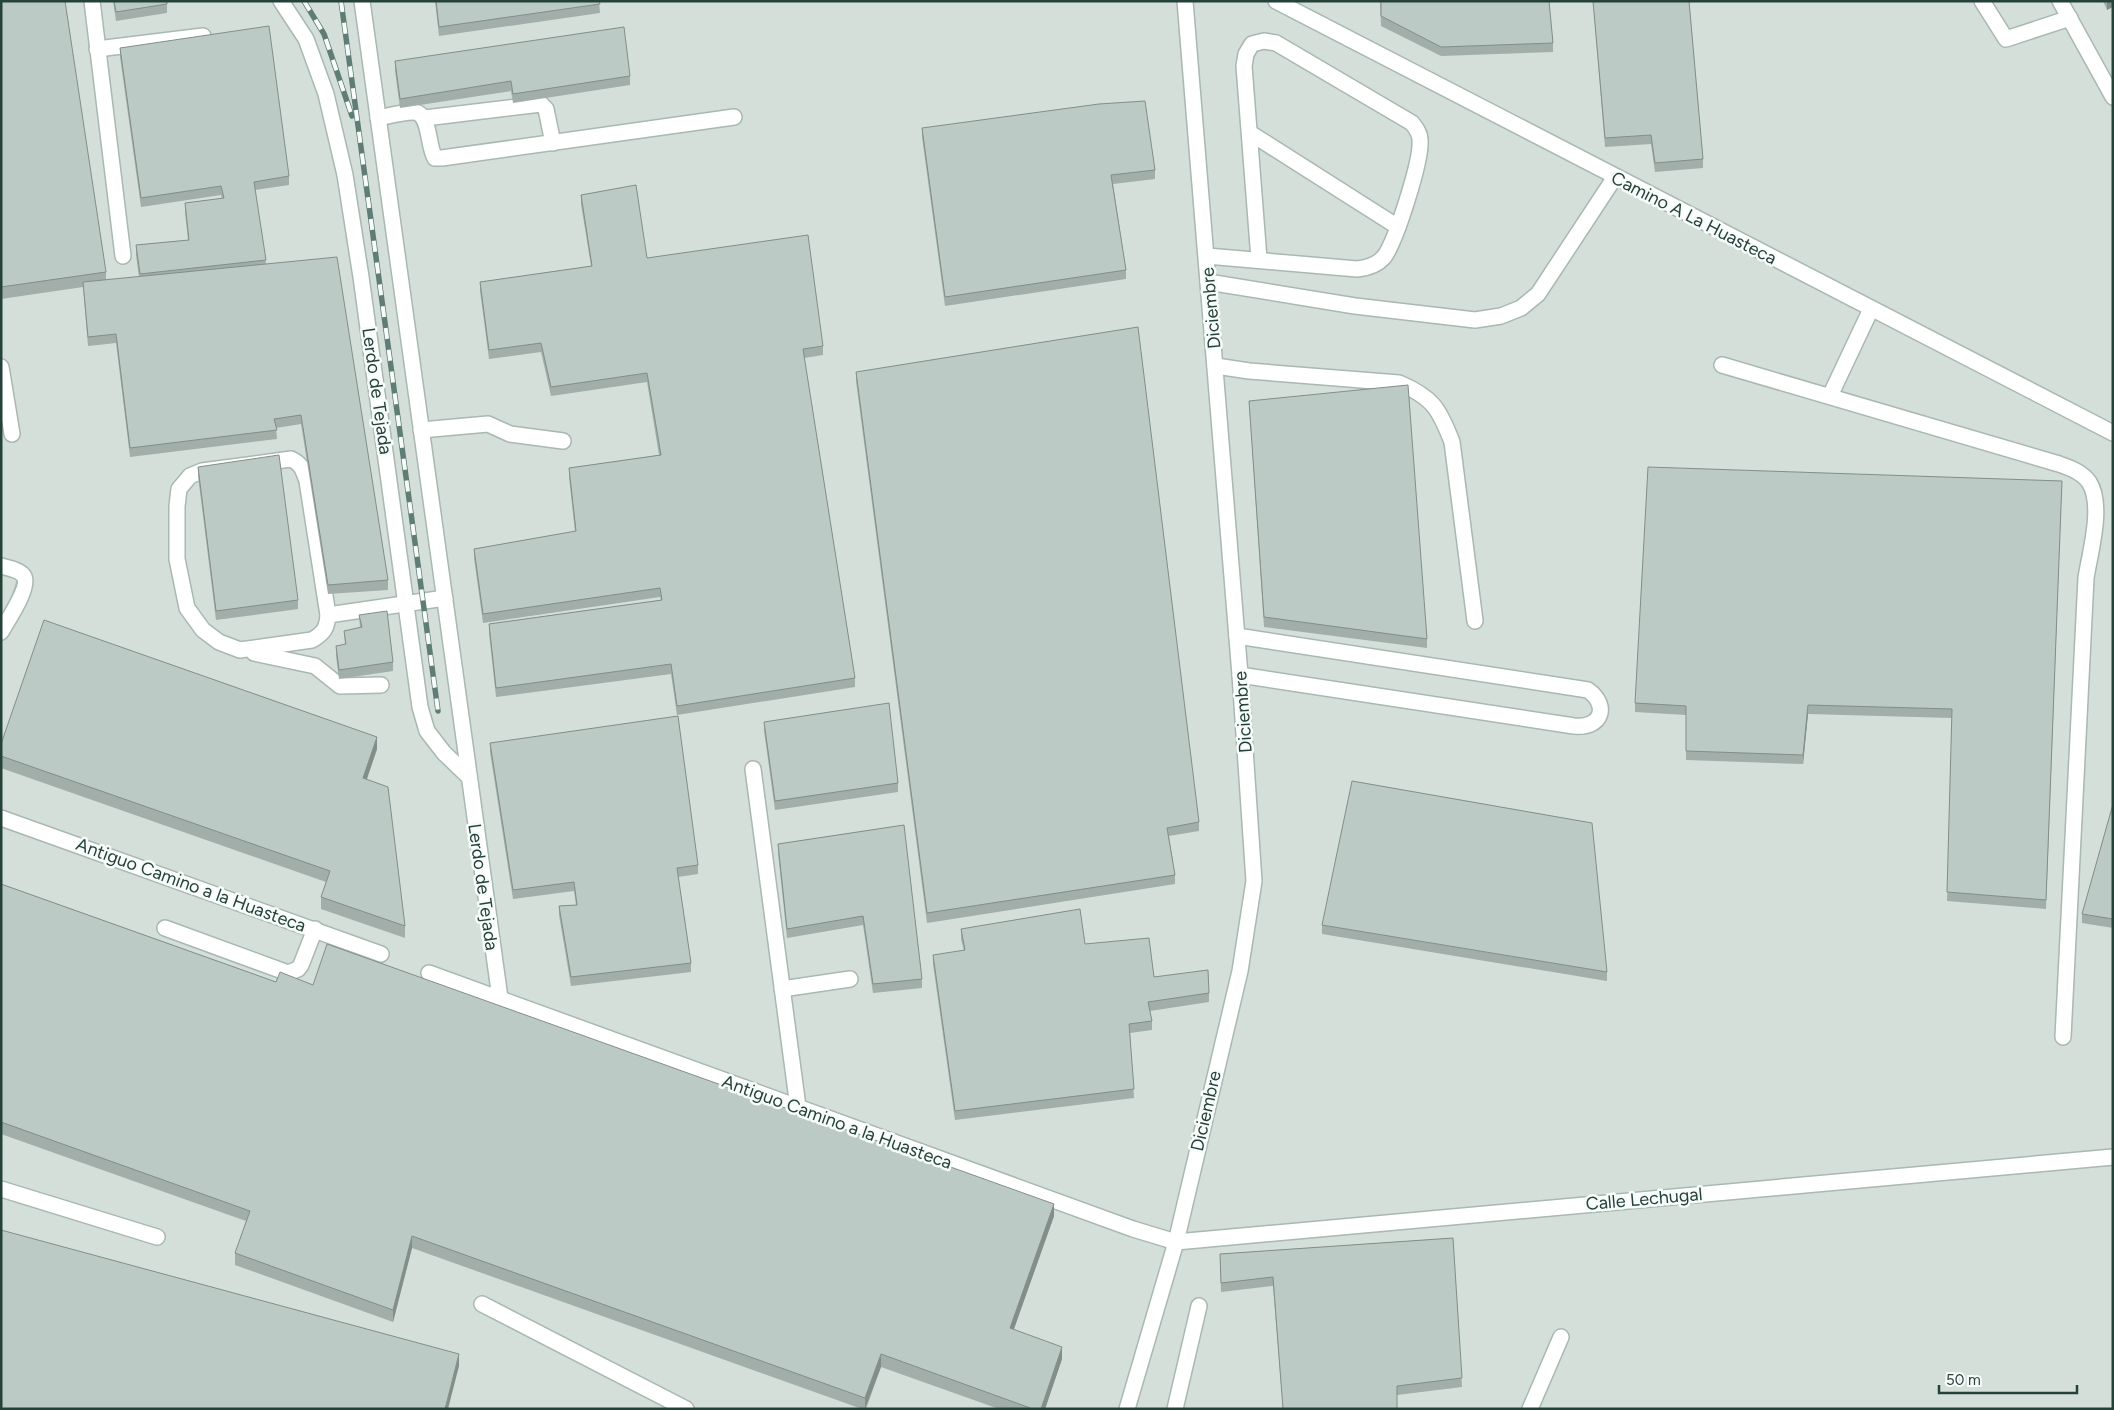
<svg xmlns="http://www.w3.org/2000/svg" width="2114" height="1410" font-family="Figtree,sans-serif">
	<style>
		.built { fill: #d4dfda }
		.lines { fill: none; stroke-linecap: round; stroke-linejoin: round }
		.minor-casing { stroke: #a8b8b2; stroke-width: 18 }
		.minor { stroke: #fff; stroke-width: 15 }
		.rail-casing { stroke: #5f7d75; stroke-width: 5.5 }
		.rail { stroke: #f7fbf9; stroke-width: 4; stroke-dasharray: 11; stroke-linecap: butt }
		.wall { fill: #a1aea9 }
		.shaded-wall { fill: #838d89 }
		.building { fill: #bbcac4; stroke: #838d89 }
		.labels { text-anchor: middle; dominant-baseline: central; stroke-width: 5; stroke-linejoin: round; paint-order: stroke }
		.street-label { font-size: 18px; fill: #24423a; stroke: #f7fbf9 }
	</style>
	<rect width="100%" height="100%" fill="#e6efeb"/>
	<rect class="built" x="1" y="1" width="2112" height="1408"/>
	<g class="lines">
		<g class="minor-casing">
			<g id="minor">
				<polyline points="92,1 123,256"/>
				<polyline points="281,1 306,39 326,94 345,175 361,277 420,707 427,731 444,753 468,776"/>
				<polyline points="362,1 500,998"/>
				<polyline points="1276,1 2113,433"/>
				<polyline points="1982,1 2006,39 2070,18"/>
				<polyline points="2060,1 2113,97"/>
				<polyline points="97,49 203,36"/>
				<path d="M378,118C389,116 402,112 413,112C431,112 427,146 435,158H442L734,117"/>
				<polyline points="425,118 541,104 546,109 553,143"/>
				<polyline points="1250,133 1398,227"/>
				<path d="M1207,256L1357,269C1367,268 1377,265 1384,257C1396,241 1422,159 1420,140C1420,133 1416,128 1412,123L1276,43L1264,41L1252,44L1246,54L1244,66L1259,259"/>
				<polyline points="1208,282 1355,306 1475,320 1501,316 1521,308 1538,294 1615,177"/>
				<path d="M1722,365L2059,464C2070,468 2082,472 2089,482C2104,505 2090,552 2086,578L2063,1037"/>
				<path d="M1216,366L1249,371L1399,383C1432,397 1439,408 1452,442L1475,621"/>
				<polyline points="1,367 12,434"/>
				<polyline points="1830,396 1871,309"/>
				<polyline points="421,430 488,424 510,434 563,441"/>
				<path d="M291,459C302,464 303,470 307,481L328,615C327,628 324,633 312,640L240,650L219,642L203,630L187,608L177,559V506L179,489L190,476L202,471Z"/>
				<path d="M1,566C8,568 19,570 23,575C32,585 7,621 1,632"/>
				<polyline points="328,615 445,598"/>
				<path d="M1237,636L1588,690C1610,706 1601,729 1574,726L1240,675"/>
				<polyline points="254,653 315,666 340,686 381,685"/>
				<polyline points="753,769 798,1107"/>
				<polyline points="1,818 381,954"/>
				<polyline points="165,928 288,973 298,969 301,965 315,929"/>
				<polyline points="429,973 1133,1229 1176,1242 2113,1157"/>
				<polyline points="782,989 850,979"/>
				<polyline points="1,1189 157,1237"/>
				<polyline points="482,1304 686,1409"/>
				<polyline points="1127,1409 1176,1242 1240,971 1254,881 1240,675 1185,1"/>
				<polyline points="1175,1409 1199,1306"/>
				<polyline points="1530,1409 1561,1337"/>
			</g>
		</g>
		<use href="#minor" class="minor"/>
		<g class="rail-casing">
			<g id="rail">
				<polyline points="304,1 324,34 352,116"/>
				<polyline points="341,1 438,711"/>
			</g>
		</g>
		<use href="#rail" class="rail"/>
	</g>
	<g class="wall">
		<polygon points="1,1 106,272 106,280 139,277 136,255 136,245 188,240 185,212 185,203 222,199 221,195 141,207 120,57 120,48 289,176 289,185 255,190 266,264 388,580 388,590 328,594 301,424 276,428 277,439 130,457 116,343 88,346 83,287 1,299"/>
		<polygon points="113,1 167,1 167,13 116,21"/>
		<polygon points="435,1 599,1 600,13 439,36"/>
		<polygon points="1380,1 1549,1 1553,43 1553,52 1441,56 1381,26"/>
		<polygon points="1593,1 1689,1 1703,159 1703,168 1655,172 1651,144 1605,147"/>
		<polygon points="2103,1 2113,1 2107,10"/>
		<polygon points="395,61 630,76 630,85 513,103 511,91 400,108 395,71"/>
		<polygon points="922,128 1155,170 1155,179 1113,184 1126,270 1126,279 945,306 922,137"/>
		<polygon points="581,195 647,258 823,346 823,355 804,358 855,678 855,687 677,715 671,674 496,697 489,633 489,624 661,600 660,597 483,623 474,558 474,549 575,532 569,477 569,468 659,455 647,382 551,396 541,352 489,359 480,291 480,282 591,266 581,204"/>
		<polygon points="856,372 1199,822 1199,831 1169,836 1175,875 1175,884 927,923 856,381"/>
		<polygon points="1249,401 1427,639 1427,648 1264,627"/>
		<polygon points="198,467 298,600 298,609 216,620 198,476"/>
		<polygon points="2062,481 2046,909 1947,901 1952,718 1808,714 1803,764 1686,760 1686,715 1635,712 1635,703"/>
		<polygon points="359,615 393,662 393,671 339,679 336,656 336,646 345,645 344,631 360,628"/>
		<polygon points="764,722 898,783 898,792 775,810 764,731"/>
		<polygon points="490,743 698,865 698,874 678,877 691,963 691,972 571,986 559,915 559,906 576,905 574,891 513,899 490,752"/>
		<polygon points="1,744 377,749 367,779 405,926 405,938 321,909 321,897 326,882 1,768"/>
		<polygon points="2113,804 2113,928 2082,923 2082,914"/>
		<polygon points="904,825 922,979 922,988 873,993 863,925 787,938 778,853 778,844"/>
		<polygon points="1,884 276,982 313,985 1054,1216 1014,1329 1062,1359 1045,1409 999,1409 881,1367 866,1409 862,1409 412,1248 393,1322 235,1265 235,1253 246,1221 1,1134"/>
		<polygon points="1322,925 1607,972 1607,981 1322,934"/>
		<polygon points="961,929 1085,944 1154,977 1209,993 1209,1002 1150,1011 1152,1021 1152,1030 1130,1033 1134,1098 955,1120 933,964 933,955 964,951 961,939"/>
		<polygon points="1453,1238 1462,1387 1397,1395 1397,1409 1283,1409 1273,1286 1221,1292 1220,1254"/>
	</g>
	<g class="shaded-wall">
		<polygon points="2107,1 2113,1 2113,7 2107,10"/>
		<polygon points="1808,705 1808,714 1803,764 1803,755"/>
		<polygon points="377,737 377,749 363,790 363,778"/>
		<polygon points="1054,1204 1054,1216 1010,1340 1010,1328"/>
		<polygon points="412,1236 412,1248 393,1322 393,1310"/>
		<polygon points="1062,1347 1062,1359 1045,1409 1041,1409"/>
		<polygon points="459,1354 459,1366 448,1409 445,1409"/>
		<polygon points="881,1354 881,1367 865,1409 865,1398"/>
	</g>
	<g class="building">
		<polygon points="1,1 65,1 106,272 1,287"/>
		<polygon points="114,1 167,1 167,4 116,12"/>
		<polygon points="436,1 599,1 600,4 439,27"/>
		<polygon points="1381,1 1549,1 1553,43 1441,47 1381,16"/>
		<polygon points="1593,1 1689,1 1703,159 1655,163 1651,135 1605,138"/>
		<polygon points="269,26 289,176 254,182 266,260 140,274 136,245 189,240 185,203 224,198 221,186 141,198 120,48"/>
		<polygon points="624,27 630,76 513,94 511,81 400,99 395,61"/>
		<polygon points="1145,101 1155,170 1111,175 1126,270 945,297 922,128 1099,104"/>
		<polygon points="636,185 647,258 808,235 823,346 803,349 855,678 677,706 671,664 496,688 489,624 662,600 660,588 483,614 474,549 576,531 569,468 661,455 647,373 551,387 541,343 489,350 480,282 592,266 581,195"/>
		<polygon points="337,257 388,580 328,585 301,415 274,419 277,430 130,448 116,334 88,337 83,282"/>
		<polygon points="1138,327 1199,822 1167,828 1175,875 927,913 856,372"/>
		<polygon points="1408,385 1427,639 1264,617 1249,401"/>
		<polygon points="279,455 298,600 216,611 198,467"/>
		<polygon points="1648,467 2062,481 2046,900 1947,892 1952,709 1808,705 1803,755 1686,751 1686,706 1635,703"/>
		<polygon points="387,611 393,662 339,670 336,646 346,644 344,631 362,627 359,615"/>
		<polygon points="44,620 377,737 363,778 388,787 405,926 321,897 330,871 1,756 1,744"/>
		<polygon points="889,703 898,783 775,801 764,722"/>
		<polygon points="678,716 698,865 677,868 691,963 571,977 559,906 577,905 574,882 513,890 490,743"/>
		<polygon points="1352,781 1592,823 1607,972 1322,925"/>
		<polygon points="2113,804 2113,919 2082,914"/>
		<polygon points="904,825 922,979 873,984 863,916 787,929 778,844"/>
		<polygon points="1,884 276,982 280,972 313,985 327,944 1054,1204 1010,1328 1062,1347 1041,1409 1033,1409 881,1354 865,1398 412,1236 393,1310 235,1253 250,1211 1,1122"/>
		<polygon points="1080,909 1085,944 1149,938 1154,977 1208,970 1209,993 1148,1002 1152,1021 1129,1024 1134,1089 955,1111 933,955 965,950 961,929"/>
		<polygon points="1,1230 459,1354 445,1409 1,1409"/>
		<polygon points="1453,1238 1462,1378 1397,1386 1397,1409 1283,1409 1273,1277 1221,1283 1220,1254"/>
	</g>
	<g class="labels">
		<g class="street-label">
			<text transform="translate(1694 218) rotate(27)">Camino A La Huasteca</text>
			<text transform="translate(1211 308) rotate(-95)">Diciembre</text>
			<text transform="translate(377 391) rotate(82)">Lerdo de Tejada</text>
			<text transform="translate(1243 712) rotate(-94)">Diciembre</text>
			<text transform="translate(191 885) rotate(20)">Antiguo Camino a la Huasteca</text>
			<text transform="translate(483 887) rotate(82)">Lerdo de Tejada</text>
			<text transform="translate(1206 1111) rotate(-77)">Diciembre</text>
			<text transform="translate(837 1122) rotate(20)">Antiguo Camino a la Huasteca</text>
			<text transform="translate(1644 1199) rotate(-5)">Calle Lechugal</text>
		</g>
	</g>
	<rect width="2114" height="1410" fill="none" stroke="#24423a" stroke-width="5"/>
	<path d="M1939 1385v8h138v-8" fill="none" stroke="#24423a" stroke-width="2.5"/>
	<text x="1946" y="1385" font-size="15" fill="#24423a" stroke="#f7fbf9" stroke-width="4" paint-order="stroke">50 m</text>
</svg>
